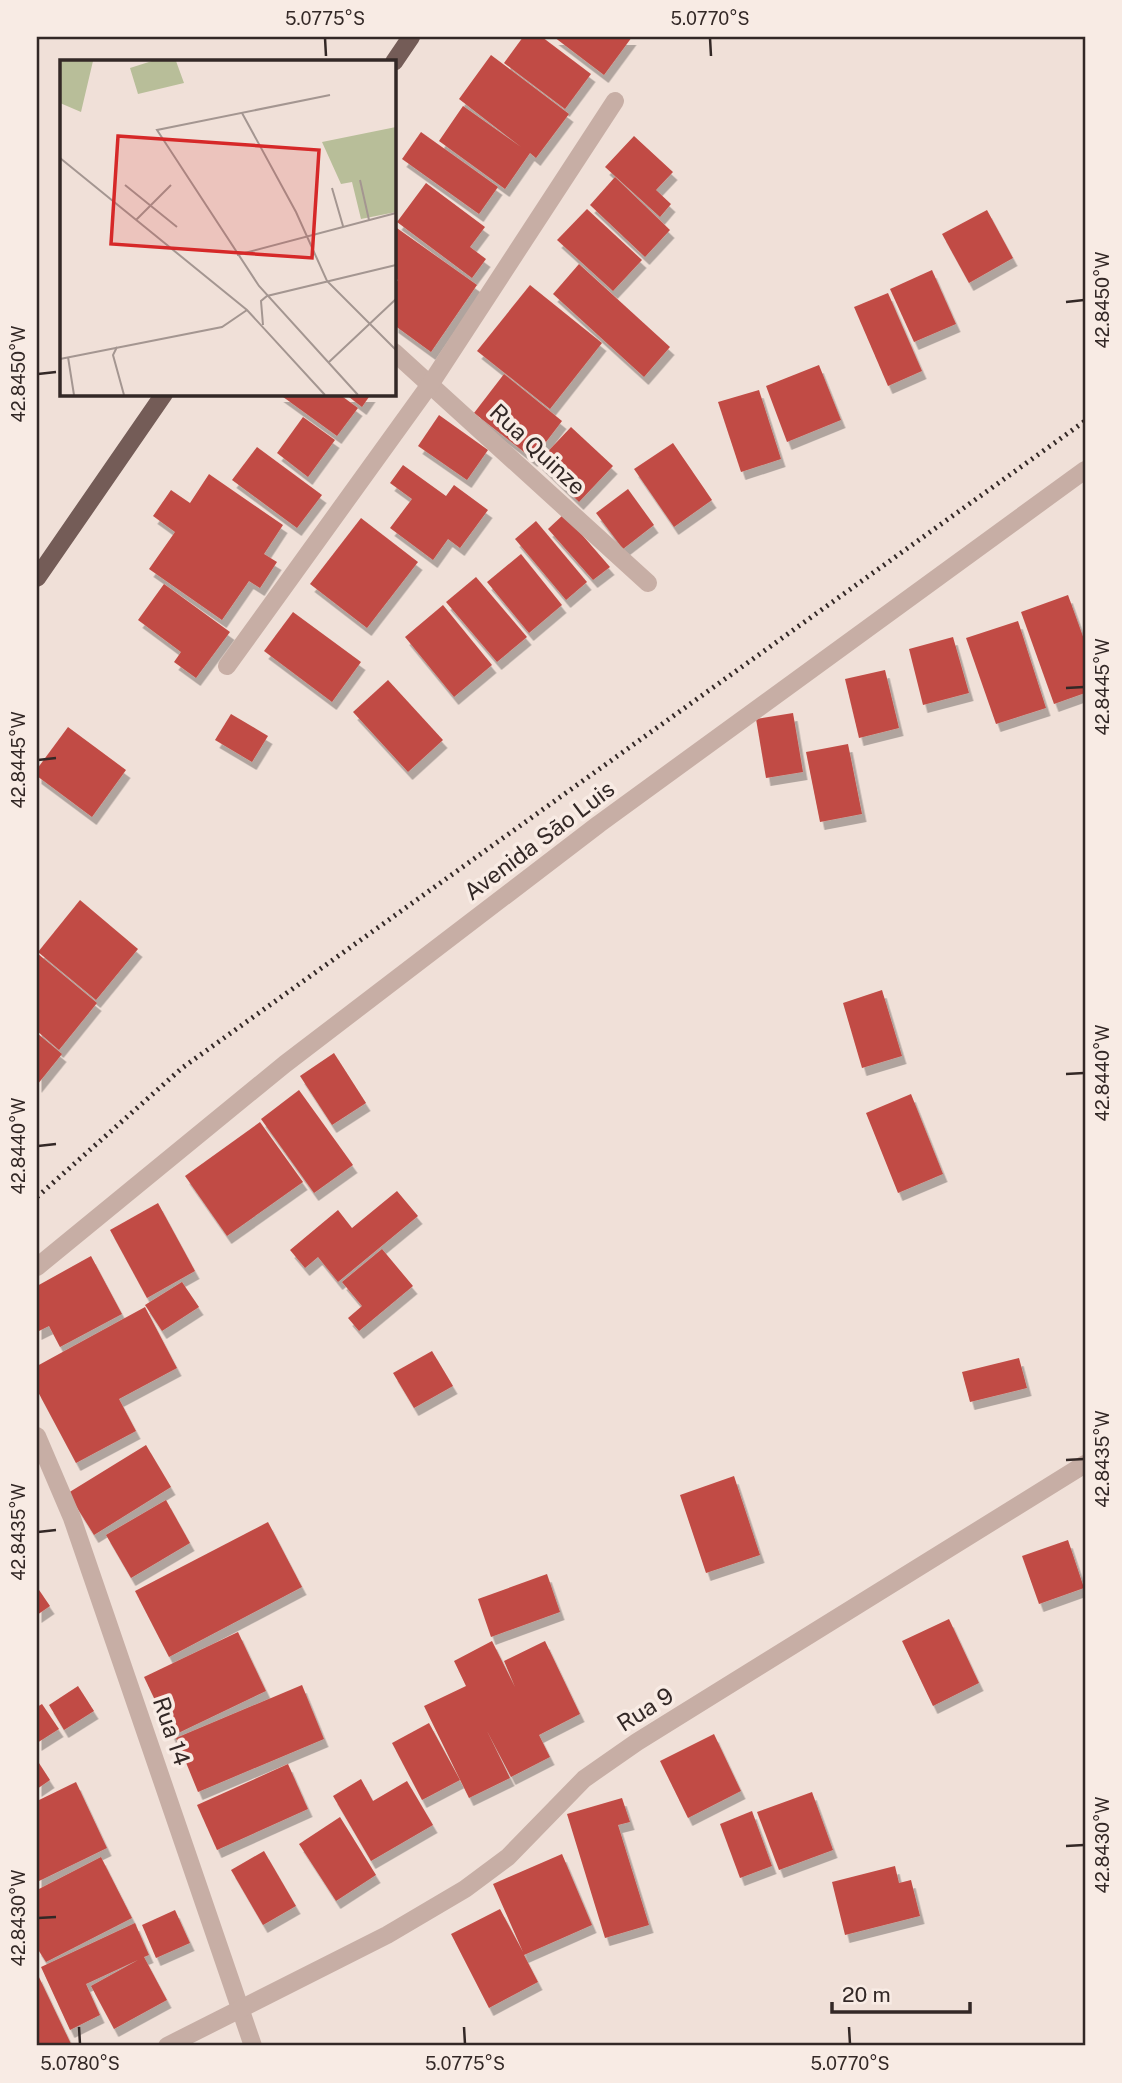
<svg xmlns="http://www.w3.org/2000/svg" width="1122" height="2083" font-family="'Public Sans',sans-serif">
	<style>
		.building { fill: #c14c45; filter: url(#shadow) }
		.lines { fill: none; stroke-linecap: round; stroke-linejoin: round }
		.minor { stroke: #c7aea5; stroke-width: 18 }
		.major { stroke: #745c57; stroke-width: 18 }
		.rail { stroke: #332826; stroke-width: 5; stroke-dasharray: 2 5; stroke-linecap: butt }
		.ticks { fill: none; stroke: #332826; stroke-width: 2.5 }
		.labels { text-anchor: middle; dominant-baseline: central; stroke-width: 7; stroke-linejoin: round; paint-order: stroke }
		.street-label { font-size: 23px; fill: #332826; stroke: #f8ebe4 }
		.inset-road { fill: none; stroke: #a49691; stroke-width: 2 }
		.view { fill: #d62828; fill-opacity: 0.15; stroke: #d62828; stroke-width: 3.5 }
		.inset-edge { fill: none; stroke: #332826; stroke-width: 3.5 }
		.neatline { fill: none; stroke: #332826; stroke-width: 2.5 }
		.ticks-label { font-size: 18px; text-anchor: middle; fill: #332826 }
	</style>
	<defs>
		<filter id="shadow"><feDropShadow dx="4.5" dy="8" stdDeviation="0" flood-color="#0004"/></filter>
	</defs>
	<rect width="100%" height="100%" fill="#f0e0d8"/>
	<g class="building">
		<polygon points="523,37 542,37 591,74 565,109 504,63"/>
		<polygon points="554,37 632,37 604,75"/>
		<polygon points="491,55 569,114 536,158 530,153 505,189 439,141 463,106 521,147 459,99"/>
		<polygon points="421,132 498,187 479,214 402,159"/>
		<polygon points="634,136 673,172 656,190 671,204 660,217 605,167"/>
		<polygon points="615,177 670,230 645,257 590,205"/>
		<polygon points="426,183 485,227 470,247 486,259 472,278 397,222"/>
		<polygon points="587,209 642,260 613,291 557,240"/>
		<polygon points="987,210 1013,258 969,283 942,234"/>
		<polygon points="394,226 477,285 431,352 394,325 394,286 398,280 394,277"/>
		<polygon points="579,264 670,347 644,377 553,294"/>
		<polygon points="932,270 956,324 914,342 890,289"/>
		<polygon points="530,285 602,343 550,409 477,351"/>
		<polygon points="888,293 922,371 888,386 854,307"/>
		<polygon points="819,365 841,420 787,442 766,386"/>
		<polygon points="504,374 562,421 533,459 474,413"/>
		<polygon points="759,390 781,459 741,472 718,402"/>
		<polygon points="279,394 339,394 358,408 337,436"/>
		<polygon points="345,394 371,394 362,407"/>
		<polygon points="439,415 488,450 467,480 418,446"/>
		<polygon points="303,417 335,440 308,477 277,453"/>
		<polygon points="571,427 613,466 579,502 538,462"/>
		<polygon points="673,443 712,500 674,527 634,469"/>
		<polygon points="257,447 322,495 297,528 232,480"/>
		<polygon points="403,465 446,496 454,485 488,510 460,548 448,539 433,560 390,528 412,499 390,483"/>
		<polygon points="209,474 283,525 264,554 277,562 260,588 249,581 222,620 149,569 175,532 153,516 171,490 190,503"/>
		<polygon points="628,489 654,525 623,549 596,513"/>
		<polygon points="564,514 610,567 593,580 548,529"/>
		<polygon points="361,518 418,562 367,628 310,584"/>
		<polygon points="536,521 587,582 566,600 515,539"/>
		<polygon points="521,554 562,605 529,633 487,582"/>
		<polygon points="476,577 527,637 497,662 446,602"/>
		<polygon points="164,584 230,632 196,678 174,662 181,652 138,620"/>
		<polygon points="1068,595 1085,642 1085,693 1054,704 1021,612"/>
		<polygon points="443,605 492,665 454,697 405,637"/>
		<polygon points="293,612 361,662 332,702 264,651"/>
		<polygon points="1018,621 1046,708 996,724 966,638"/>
		<polygon points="953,637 969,693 923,705 909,649"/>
		<polygon points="885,670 899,728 859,738 845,679"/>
		<polygon points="388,680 443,740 408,772 353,712"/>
		<polygon points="793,713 803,772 766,778 756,719"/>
		<polygon points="231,714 268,736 252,762 215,740"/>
		<polygon points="68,727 126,770 92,817 37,776 37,769"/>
		<polygon points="848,744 862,814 820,822 806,752"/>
		<polygon points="80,900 138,949 96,1000 38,952"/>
		<polygon points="37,953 97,1003 59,1050 37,1031"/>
		<polygon points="882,990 902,1056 862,1068 843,1003"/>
		<polygon points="37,1033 62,1054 37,1085"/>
		<polygon points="334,1053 366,1103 332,1125 300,1076"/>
		<polygon points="299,1090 353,1165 314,1193 261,1119"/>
		<polygon points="911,1094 943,1174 898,1193 866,1113"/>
		<polygon points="260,1122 303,1182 227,1236 185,1176"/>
		<polygon points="397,1191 418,1216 338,1282 318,1257 305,1268 290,1250 338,1210 352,1228"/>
		<polygon points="158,1203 195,1271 147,1298 110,1230"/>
		<polygon points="382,1249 413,1286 359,1331 348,1318 362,1306 342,1282"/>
		<polygon points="91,1256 122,1314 60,1347 49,1326 37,1332 37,1286"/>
		<polygon points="182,1282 199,1307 162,1331 145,1305"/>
		<polygon points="145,1307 177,1368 119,1399 136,1431 76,1463 37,1390 37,1366"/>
		<polygon points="432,1351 453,1386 414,1408 393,1373"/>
		<polygon points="1019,1358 1027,1388 970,1402 962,1372"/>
		<polygon points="146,1445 171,1487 94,1535 68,1493"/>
		<polygon points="734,1476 760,1555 706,1573 680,1495"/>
		<polygon points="166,1500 190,1543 131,1578 106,1535"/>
		<polygon points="268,1522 302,1587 169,1657 135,1591"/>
		<polygon points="1068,1540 1084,1588 1039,1604 1022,1556"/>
		<polygon points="547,1574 560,1612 491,1637 478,1599"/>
		<polygon points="37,1587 50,1606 37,1615"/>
		<polygon points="949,1619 979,1683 933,1706 902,1641"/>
		<polygon points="238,1632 266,1691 172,1736 144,1677"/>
		<polygon points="492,1641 515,1687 504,1661 545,1641 580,1714 539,1735 550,1757 511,1777 487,1731 510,1778 469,1798 424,1706 466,1686 454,1661"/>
		<polygon points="302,1685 324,1739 198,1792 176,1738"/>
		<polygon points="78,1686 94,1711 64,1730 49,1705"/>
		<polygon points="42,1704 59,1729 37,1743 37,1707"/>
		<polygon points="429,1723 460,1780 422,1800 392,1743"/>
		<polygon points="714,1734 741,1791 688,1818 660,1761"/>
		<polygon points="37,1760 50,1780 37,1789"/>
		<polygon points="288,1764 308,1809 217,1850 197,1805"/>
		<polygon points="361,1779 373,1801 407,1781 433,1825 371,1861 333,1796"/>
		<polygon points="76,1782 107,1848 37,1882 37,1801"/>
		<polygon points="812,1792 833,1850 779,1870 757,1812"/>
		<polygon points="622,1798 630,1822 618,1825 649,1925 605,1938 567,1814"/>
		<polygon points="752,1811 772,1866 740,1878 720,1824"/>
		<polygon points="340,1817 376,1875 336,1901 299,1844"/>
		<polygon points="264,1851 296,1906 263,1925 231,1870"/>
		<polygon points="562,1854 592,1925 524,1955 538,1982 489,2008 451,1934 500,1909 523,1952 493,1884"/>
		<polygon points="101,1857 132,1918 46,1962 37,1948 37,1890"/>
		<polygon points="895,1866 899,1883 911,1880 920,1916 845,1935 832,1882"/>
		<polygon points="175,1910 190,1943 156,1958 142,1925"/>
		<polygon points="135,1923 149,1955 144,1957 167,2000 114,2029 91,1986 138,1960 86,1984 100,2015 70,2030 41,1967"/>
		<polygon points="37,1973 72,2046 37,2046"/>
	</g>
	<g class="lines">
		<g class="minor">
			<polyline points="394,352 648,583"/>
			<polyline points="227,666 431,383 615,101"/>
			<polyline points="37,1267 285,1064 599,824 1085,470"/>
			<polyline points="37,1436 72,1518 253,2046"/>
			<polyline points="167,2046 387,1935 465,1889 508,1857 584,1779 637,1742 1085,1464"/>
		</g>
		<g class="major">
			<polyline points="394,62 411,37"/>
			<polyline points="37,578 164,394"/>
		</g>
		<polyline class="rail" points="37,1197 182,1068 1085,421"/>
	</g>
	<path class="ticks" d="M325,38L326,56M710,38L711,56M1066,302L1084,300M38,374L56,372M1066,688L1084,687M38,760L56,758M1066,1074L1084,1073M38,1146L56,1144M1066,1460L1084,1459M38,1532L56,1530M1066,1846L1084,1845M38,1918L56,1917M79,2027L80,2044M464,2027L465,2044M849,2027L850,2044"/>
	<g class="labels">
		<g class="street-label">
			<text transform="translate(538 449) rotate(43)">Rua Quinze</text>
			<text transform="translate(539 840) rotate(-37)">Avenida São Luis</text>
			<text transform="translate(645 1709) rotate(-32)">Rua 9</text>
			<text transform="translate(172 1731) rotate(71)">Rua 14</text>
		</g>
	</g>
	<g transform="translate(60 60)">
		<rect width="336" height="336" fill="#f0e0d8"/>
		<path d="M0,1H33L21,52L0,43ZM92,1H116L124,23L78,34L70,8ZM336,67V152L301,159L292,122L281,124L262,82Z" fill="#b8be99"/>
		<path class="inset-road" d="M270,35L97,70L199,226L298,335M182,53L236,152L267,221L336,290M0,98L187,250L265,335M300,120L309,160M65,125L117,167M272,128L283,166M76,160L111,125M177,195L336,153M203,265L201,241L207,236L336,205M57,287L53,295L64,335M8,297L14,335M0,299L162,267L187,250M269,302L336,239"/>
		<path class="view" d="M58,76L259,90L252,198L51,184Z"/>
		<rect width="336" height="336" class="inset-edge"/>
	</g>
	<rect width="1122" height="2083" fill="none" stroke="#f8ebe4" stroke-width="77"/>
	<path d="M832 2002v10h138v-10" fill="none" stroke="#332826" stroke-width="3.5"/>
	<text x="842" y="2002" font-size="21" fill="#332826" stroke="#f8ebe4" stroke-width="5" paint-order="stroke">20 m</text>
	<rect x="38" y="38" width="1046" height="2006" class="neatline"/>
	<g class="ticks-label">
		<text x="325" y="25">5.0775°S</text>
		<text x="710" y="25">5.0770°S</text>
		<text transform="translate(1103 300) rotate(-90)" y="6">42.8450°W</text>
		<text transform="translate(19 374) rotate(-90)" y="6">42.8450°W</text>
		<text transform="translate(1103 687) rotate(-90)" y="6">42.8445°W</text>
		<text transform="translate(19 760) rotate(-90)" y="6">42.8445°W</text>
		<text transform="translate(1103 1073) rotate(-90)" y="6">42.8440°W</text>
		<text transform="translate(19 1146) rotate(-90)" y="6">42.8440°W</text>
		<text transform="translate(1103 1459) rotate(-90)" y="6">42.8435°W</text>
		<text transform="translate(19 1532) rotate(-90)" y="6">42.8435°W</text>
		<text transform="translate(1103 1845) rotate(-90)" y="6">42.8430°W</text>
		<text transform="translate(19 1918) rotate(-90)" y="6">42.8430°W</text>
		<text x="80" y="2070">5.0780°S</text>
		<text x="465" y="2070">5.0775°S</text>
		<text x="850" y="2070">5.0770°S</text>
	</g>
</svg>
